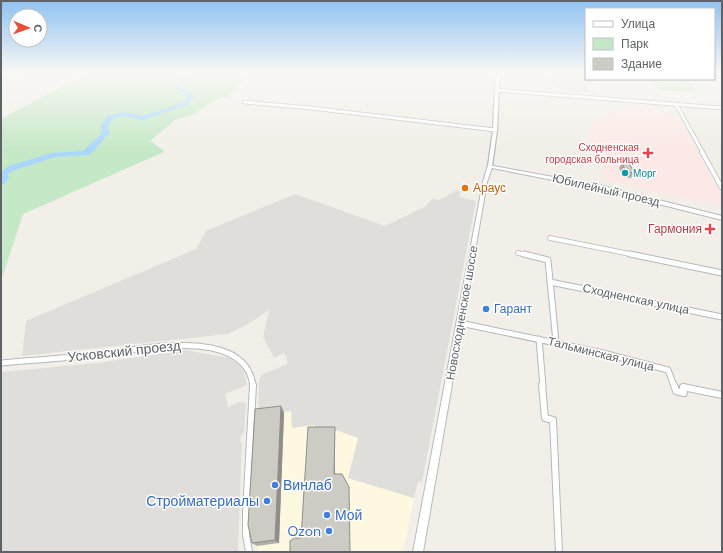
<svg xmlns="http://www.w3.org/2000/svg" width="723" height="553" font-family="'DM Sans',sans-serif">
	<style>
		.commercial { fill: #fef8e0 }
		.industrial { fill: #e0deda }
		.education { fill: #e1dfd6 }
		.medical { fill: #fce9e6 }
		.green { fill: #c5e8c7 }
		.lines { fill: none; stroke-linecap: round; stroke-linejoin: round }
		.river { fill: #abd6fe; fill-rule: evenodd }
		.minor-far3-casing { stroke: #b5b8bc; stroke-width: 4.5 }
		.minor-far2-casing { stroke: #b5b8bc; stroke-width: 5.5 }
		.minor-far1-casing { stroke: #b5b8bc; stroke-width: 7 }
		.minor-casing { stroke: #b5b8bc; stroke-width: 8 }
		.tertiary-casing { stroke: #b5b8bc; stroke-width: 2.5 }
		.secondary-casing { stroke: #b6babf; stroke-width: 2 }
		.minor-far3 { stroke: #fff; stroke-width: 3 }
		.minor-far2 { stroke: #fff; stroke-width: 4 }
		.minor-far1 { stroke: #fff; stroke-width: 5 }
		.minor { stroke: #fff; stroke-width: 6 }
		.tertiary { fill: #fff; fill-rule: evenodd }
		.secondary { fill: #fff; fill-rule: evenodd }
		.wall { fill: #afafa9 }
		.shaded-wall { fill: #8f8e89 }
		.building { fill: #cccbc4; stroke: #8f8e89 }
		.health-dot { fill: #e0444e; stroke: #fff; stroke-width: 1.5 }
		.culture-dot { fill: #0f9aa8; stroke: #fff; stroke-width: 1.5 }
		.food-dot { fill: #e8710a; stroke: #fff; stroke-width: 1.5 }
		.shop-dot { fill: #3f7fe0; stroke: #fff; stroke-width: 1.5 }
		.labels { text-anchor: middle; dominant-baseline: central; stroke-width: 3; stroke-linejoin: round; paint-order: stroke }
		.far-health-label { font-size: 10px; fill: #be3a42; stroke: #fff; text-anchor: end }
		.far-culture-label { font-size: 10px; fill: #0d838f; stroke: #fff; text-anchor: start }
		.food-label { font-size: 12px; fill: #c56008; stroke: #fff; text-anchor: start }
		.street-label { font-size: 12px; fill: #5f6368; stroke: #fff }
		.health-label { font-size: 12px; fill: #be3a42; stroke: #fff; text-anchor: end }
		.shop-label { font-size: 12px; fill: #366cbe; stroke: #fff; text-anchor: start }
		.near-street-label { font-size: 14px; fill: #5f6368; stroke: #fff }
		.near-shop-label { font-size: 14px; fill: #366cbe; stroke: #fff; text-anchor: start }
	</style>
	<rect width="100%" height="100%" fill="#f1efe8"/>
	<polygon class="commercial" points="291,411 315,425 315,430 336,430 359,438 348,478 414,498 403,552 259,552 257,547 252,528 258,415"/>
	<g class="industrial">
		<polygon points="457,190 460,192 459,197 476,201 422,482 418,481 414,498 348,478 358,438 336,430 315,430 315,425 292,428 291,411 258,415 259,381 261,375 287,364 287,358 284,353 274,358 263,337 269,310 248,324 228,334 22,356 26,321 196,249 206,231 295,194 385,226 426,206 432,199 440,200"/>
		<polygon points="186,350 230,358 238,364 244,372 247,385 225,394 228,407 239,402 246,403 244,433 241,435 240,442 242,442 238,552 1,552 1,372 97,363"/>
	</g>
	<polygon class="education" points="545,73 586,73 586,79 590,79 593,85 585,84 588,92 559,90 549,83"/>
	<polygon class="medical" points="627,107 660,109 663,114 678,116 722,197 722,206 606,181 588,126 613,110 629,111"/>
	<g class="green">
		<polygon points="87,73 254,73 250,76 241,74 245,77 244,79 227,97 219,98 192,115 175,120 150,141 163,150 164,152 23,214 1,281 1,119"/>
		<polygon points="651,79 690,82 696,90 693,92 658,90"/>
	</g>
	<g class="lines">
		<polygon class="river" points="186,73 192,73 182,88 194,96 189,104 143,120 125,116 114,118 107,126 110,133 108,134 94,151 88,155 55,157 15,170 8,174 9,178 4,184 1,185 1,172 9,166 51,153 83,151 102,133 101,126 105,119 110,115 125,112 143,116 185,102 188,97 176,88"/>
		<g class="minor-far3-casing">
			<g id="minor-far3">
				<polyline points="1,85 21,73"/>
				<polyline points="496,90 722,108"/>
				<polyline points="244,102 311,108 495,130"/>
				<polyline points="676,104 703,153"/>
			</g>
		</g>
		<g class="minor-far2-casing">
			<g id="minor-far2">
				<polyline points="702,152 722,188"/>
				<polyline points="550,238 635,255"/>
				<polyline points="518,253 528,255"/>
			</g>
		</g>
		<g class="minor-far1-casing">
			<g id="minor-far1">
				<polyline points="524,254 548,260 556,342"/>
				<polyline points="630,254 722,273"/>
				<polyline points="550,282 722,317"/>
				<polyline points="460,323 603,353 668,370 674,386"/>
				<polyline points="539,339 543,386"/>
				<path d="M1,363C35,360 68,358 102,354C141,349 246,326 253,386"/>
			</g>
		</g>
		<g class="minor-casing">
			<g id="minor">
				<polyline points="542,385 545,418 553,420 559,552"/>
				<polyline points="674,385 676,391 684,393 683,387 722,395"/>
				<polyline points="249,552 246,535 246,512 253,385"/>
			</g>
		</g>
		<g class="tertiary-casing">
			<polygon id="tertiary" points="497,73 501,73 499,86 497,130 492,166 490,167 488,166 493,130 495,86"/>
		</g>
		<g class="secondary-casing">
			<polygon id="secondary" points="488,165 603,186 722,216 722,220 603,190 492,168 487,182 423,552 413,552 483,182"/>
		</g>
		<use href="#minor-far3" class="minor-far3"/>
		<use href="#minor-far2" class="minor-far2"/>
		<use href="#minor-far1" class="minor-far1"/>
		<use href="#minor" class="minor"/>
		<use href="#tertiary" class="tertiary"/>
		<use href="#secondary" class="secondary"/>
	</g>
	<g class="wall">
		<polygon points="622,163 634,173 631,178 623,177 619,168"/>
		<polygon points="281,406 284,413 279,543 257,546 252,543"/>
	</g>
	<g class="shaded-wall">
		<polygon points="281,406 284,413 279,543 275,540"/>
		<polygon points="335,427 335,478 334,474"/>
	</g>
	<g class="building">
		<polygon points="622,163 630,164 634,173 626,172"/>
		<polygon points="281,406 275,540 252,543 248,525 255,409"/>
		<polygon points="308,427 335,427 334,474 342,474 349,487 350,552 290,552 290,541 294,538 301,538"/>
	</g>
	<linearGradient id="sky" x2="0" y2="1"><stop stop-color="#8fc2f1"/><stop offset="0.49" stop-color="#f9f8f5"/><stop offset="1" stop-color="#f9f8f5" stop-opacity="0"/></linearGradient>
	<rect width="723" height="150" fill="url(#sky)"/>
	<g class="health-dot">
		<path d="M646 147h4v4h4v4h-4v4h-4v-4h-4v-4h4z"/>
		<path d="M708 223h4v4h4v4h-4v4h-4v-4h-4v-4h4z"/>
	</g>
	<circle class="culture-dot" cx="625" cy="173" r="4"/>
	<circle class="food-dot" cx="465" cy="188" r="4"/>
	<g class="shop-dot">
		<circle cx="486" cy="309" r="4"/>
		<circle cx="275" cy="485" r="4"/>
		<circle cx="267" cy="501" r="4"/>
		<circle cx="327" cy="515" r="4"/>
		<circle cx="329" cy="531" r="4"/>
	</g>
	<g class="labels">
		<g class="far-health-label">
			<text x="639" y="147">Сходненская<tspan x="639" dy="12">городская больница</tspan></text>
		</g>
		<g class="far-culture-label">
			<text x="633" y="173">Морг</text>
		</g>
		<g class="food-label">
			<text x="473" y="188">Араус</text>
		</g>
		<g class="street-label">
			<text transform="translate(606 190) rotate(13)">Юбилейный проезд</text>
			<text transform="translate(636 299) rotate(12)">Сходненская улица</text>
			<text transform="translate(462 313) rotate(-80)">Новосходненское шоссе</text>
			<text transform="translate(601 354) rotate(14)">Тальминская улица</text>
		</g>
		<g class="health-label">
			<text x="702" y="229">Гармония</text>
		</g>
		<g class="shop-label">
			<text x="494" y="309">Гарант</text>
		</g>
		<g class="near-street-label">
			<text transform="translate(124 351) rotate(-6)">Усковский проезд</text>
		</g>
		<g class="near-shop-label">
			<text x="283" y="485">Винлаб</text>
			<text x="259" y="501" text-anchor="end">Стройматериалы</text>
			<text x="335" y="515">Мой</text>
			<text x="321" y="531" text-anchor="end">Ozon</text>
		</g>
	</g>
	<rect width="723" height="553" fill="none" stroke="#5f6368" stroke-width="4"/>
	<rect x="585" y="8" width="130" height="72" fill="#ffffff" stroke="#bfc1c3"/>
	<rect x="593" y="21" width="20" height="6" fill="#ffffff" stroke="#bfc1c3"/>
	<text x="621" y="28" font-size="12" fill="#5f6368">Улица</text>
	<rect x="593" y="38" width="20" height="12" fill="#c5e8c7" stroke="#bfc1c3"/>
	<text x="621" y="48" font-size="12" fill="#5f6368">Парк</text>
	<rect x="593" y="58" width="20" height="12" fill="#cccbc4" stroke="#bfc1c3"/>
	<text x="621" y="68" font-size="12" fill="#5f6368">Здание</text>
	<g transform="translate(28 28) rotate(92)"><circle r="19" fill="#ffffff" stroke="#bfc1c3"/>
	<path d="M0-3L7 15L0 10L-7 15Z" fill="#e94d36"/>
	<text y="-6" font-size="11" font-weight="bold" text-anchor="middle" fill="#5f6368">С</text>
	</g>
</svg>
